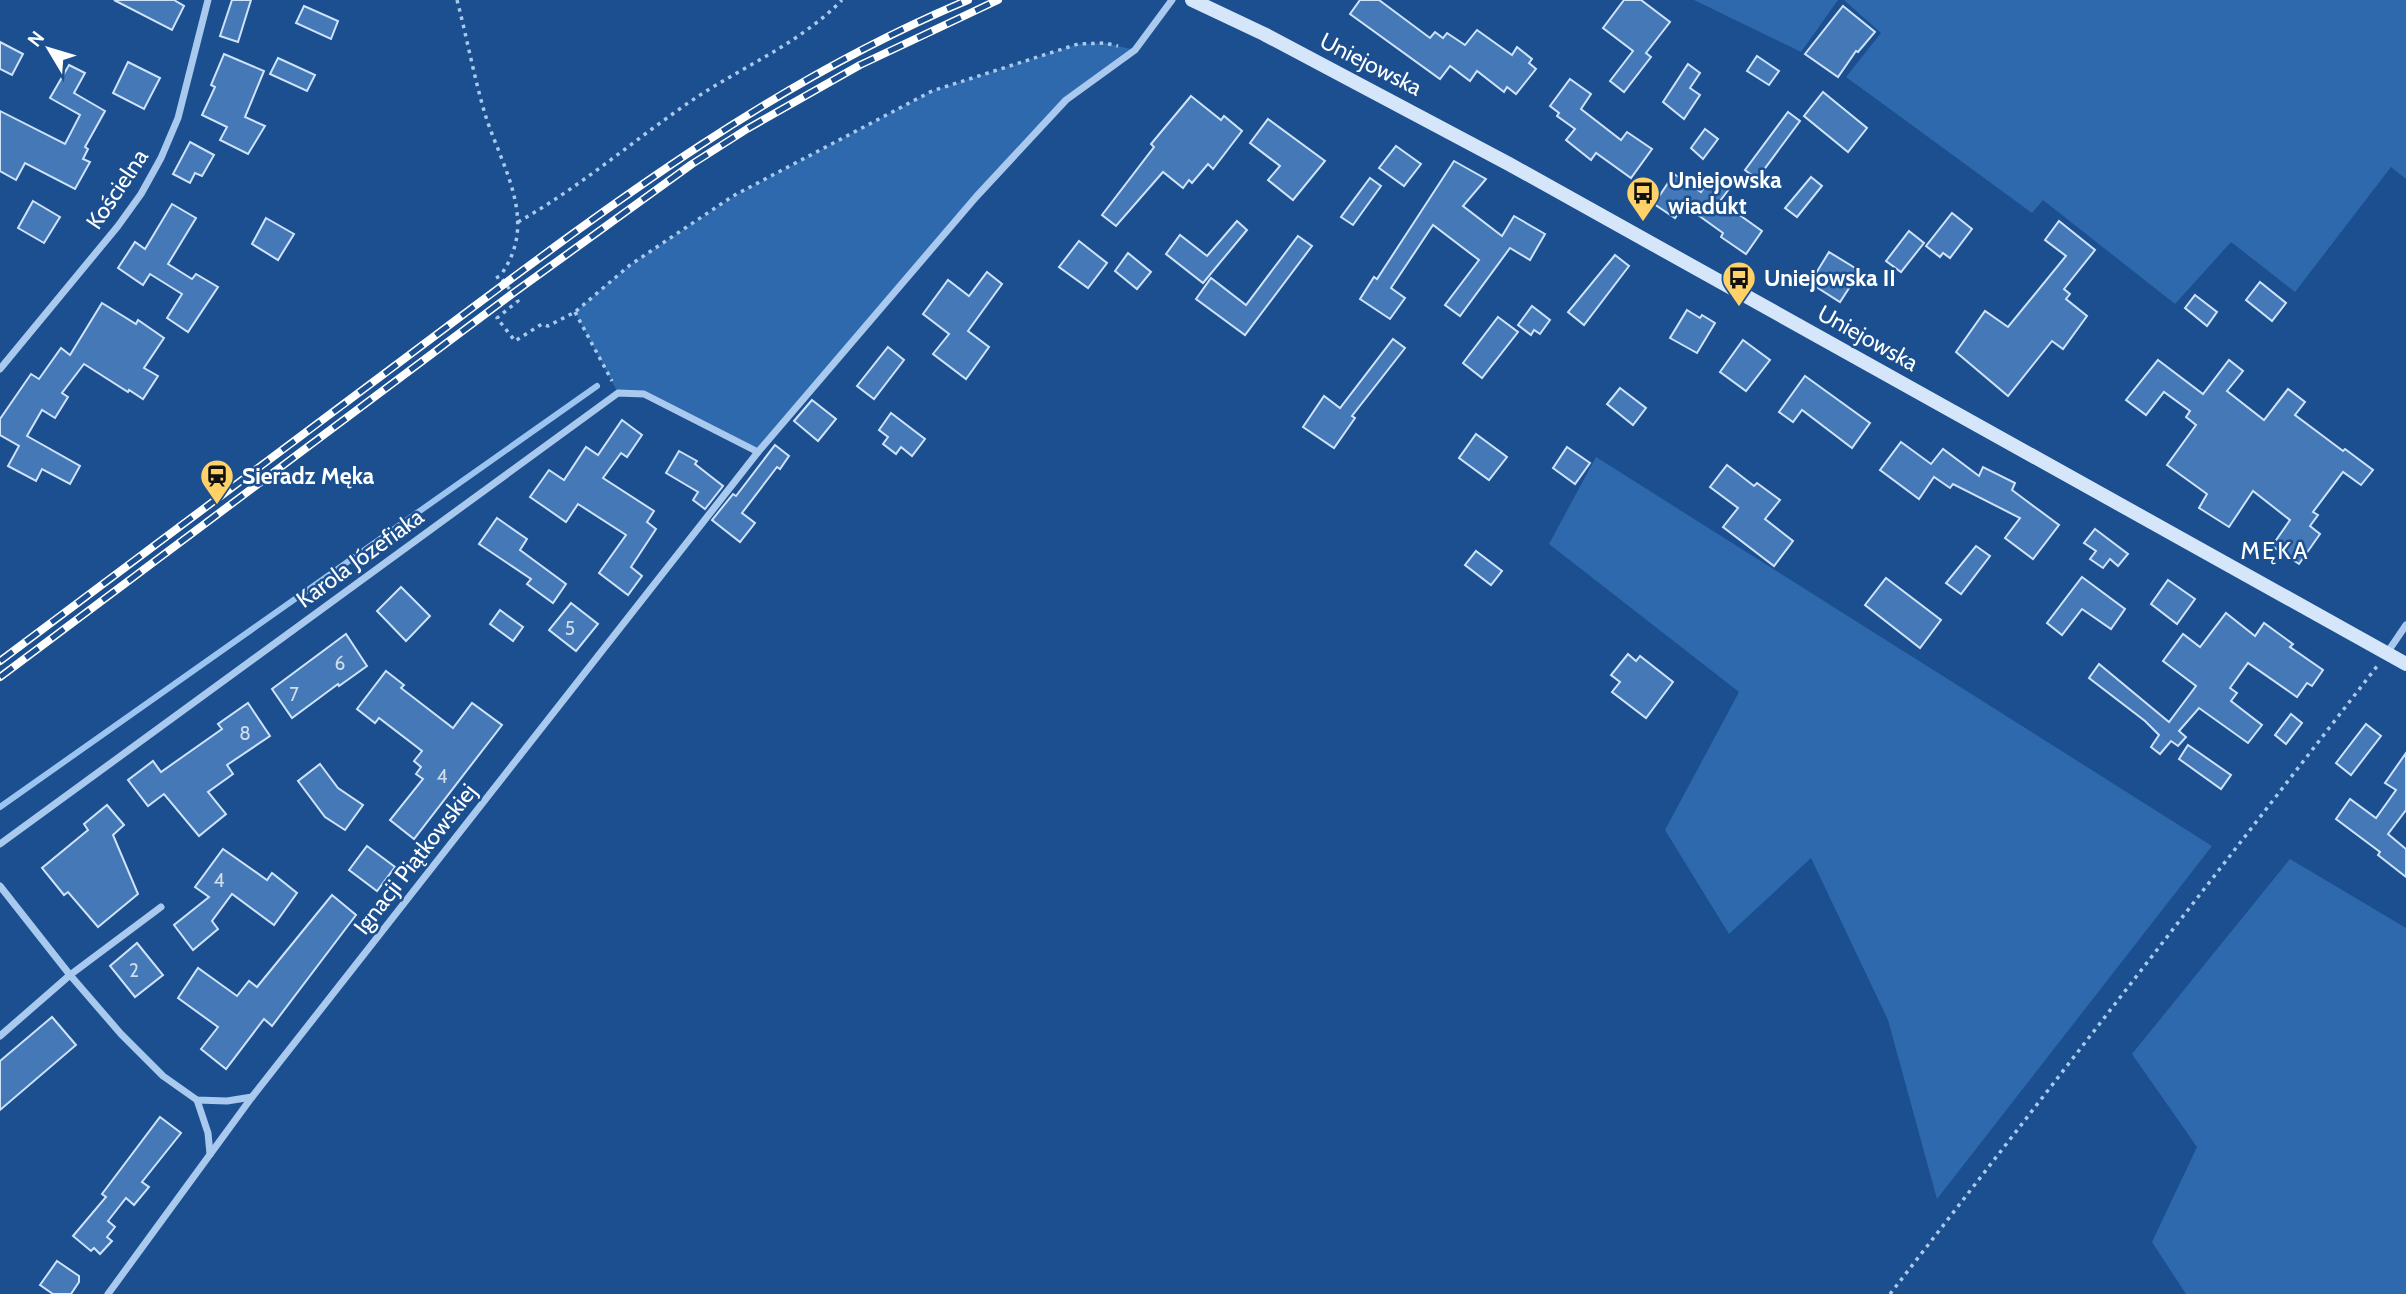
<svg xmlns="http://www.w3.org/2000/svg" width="2406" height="1294" font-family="Cabin,sans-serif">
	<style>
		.green { fill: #2e69ad }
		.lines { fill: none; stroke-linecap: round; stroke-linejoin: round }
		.stream { stroke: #9cc4f0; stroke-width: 6 }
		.building { fill: #4478b7; stroke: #cfe3fa; stroke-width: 2 }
		.path { stroke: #a9c9ee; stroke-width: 3.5; stroke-dasharray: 3.5 5; stroke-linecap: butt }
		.minor { stroke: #a9c9ee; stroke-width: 7 }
		.secondary { stroke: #d6e6fa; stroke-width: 14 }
		.rail-casing { stroke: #fff; stroke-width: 8 }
		.rail { stroke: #1b4f8f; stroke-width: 5; stroke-dasharray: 16; stroke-linecap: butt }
		.labels { text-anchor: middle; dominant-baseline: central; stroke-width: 5; stroke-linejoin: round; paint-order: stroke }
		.number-label { font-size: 19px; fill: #d0dded }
		.street-label { font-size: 23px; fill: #fff; stroke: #1b4f8f }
		.poi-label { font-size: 23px; font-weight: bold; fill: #fff; stroke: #1b4f8f; text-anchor: start }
		.neighbourhood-label { font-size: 24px; letter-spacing: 2px; fill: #fff; stroke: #1b4f8f }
	</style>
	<rect width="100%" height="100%" fill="#1b4f8f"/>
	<g class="green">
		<polygon points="1694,0 1838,0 1801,52"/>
		<polygon points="1844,0 2406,0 2406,179 2391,167 2295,292 2231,242 2175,304 2043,200 2032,213 1846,77 1881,33"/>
		<polygon points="1105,43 1135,50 1066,100 976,197 758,452 644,394 618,393 575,312 630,265 736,195 932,91 1078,44"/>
		<polygon points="1596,457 2212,846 1937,1199 1888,1020 1811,858 1729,934 1665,830 1739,692 1549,544"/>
		<polygon points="2290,859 2406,928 2406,1294 2186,1294 2152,1242 2197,1147 2132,1054"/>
	</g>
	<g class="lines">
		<polyline class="stream" points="0,807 597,386"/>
	</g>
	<g class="building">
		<polygon points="114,0 174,0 184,6 172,30"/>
		<polygon points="232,0 251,0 238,42 220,36"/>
		<polygon points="1360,0 1379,0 1430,38 1435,32 1443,38 1447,33 1465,45 1477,30 1512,55 1517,47 1532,59 1529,63 1536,69 1516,94 1507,87 1504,92 1477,71 1470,81 1450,66 1440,79 1350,14"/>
		<polygon points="1624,0 1641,0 1670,22 1646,53 1651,57 1624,92 1610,81 1633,51 1603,28"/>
		<polygon points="304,6 338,21 331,39 296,23"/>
		<polygon points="1843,6 1875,32 1858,52 1856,51 1838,77 1805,54"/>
		<polygon points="0,42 23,54 12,75 0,69"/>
		<polygon points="224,54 264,71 245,117 265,126 248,154 220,140 227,127 202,115 215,87 211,85"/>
		<polygon points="1757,56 1779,71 1769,85 1747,71"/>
		<polygon points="278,58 315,75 307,91 270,74"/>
		<polygon points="128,62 160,78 144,109 113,93"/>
		<polygon points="1688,64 1700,73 1690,88 1700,95 1684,119 1663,102"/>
		<polygon points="69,65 85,73 74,93 105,111 85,147 88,149 83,159 90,162 75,189 25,163 16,180 0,171 0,111 65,144 80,115 50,98"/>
		<polygon points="1570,79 1591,94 1581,109 1621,140 1627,132 1652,149 1631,178 1596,153 1591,160 1566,140 1575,129 1557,116 1559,113 1550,106"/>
		<polygon points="1823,92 1867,128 1848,152 1804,116"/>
		<polygon points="1191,96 1221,120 1224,116 1242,131 1213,169 1208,164 1192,183 1189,180 1183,188 1163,172 1116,226 1102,215 1154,147 1151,144"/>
		<polygon points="1788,112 1800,121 1757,179 1745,170"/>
		<polygon points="1268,119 1325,161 1293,200 1268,180 1280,166 1250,143"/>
		<polygon points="1705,129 1718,139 1703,159 1691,148"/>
		<polygon points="190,142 214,155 202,176 195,173 190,183 173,174"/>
		<polygon points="1396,146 1421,164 1404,186 1379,168"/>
		<polygon points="1454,161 1486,179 1463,206 1502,236 1514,216 1545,234 1530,260 1510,248 1460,316 1445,305 1479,260 1433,225 1391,288 1405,298 1390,319 1360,299 1374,277 1377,279"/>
		<polygon points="1674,174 1701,192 1711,177 1729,189 1720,201 1762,231 1746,254 1721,237 1723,233 1684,205 1675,218 1654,204"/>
		<polygon points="1811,177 1822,186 1797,217 1785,208"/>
		<polygon points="1370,178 1381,186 1353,225 1341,217"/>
		<polygon points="33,201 60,217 44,243 18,228"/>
		<polygon points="172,204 196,218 168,264 192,279 196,274 218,287 188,332 167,318 182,294 150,274 143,285 118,268 135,242 145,249"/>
		<polygon points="1952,213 1972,229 1950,258 1943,253 1940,257 1926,246"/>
		<polygon points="266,218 294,234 278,260 252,244"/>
		<polygon points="1237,221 1247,230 1203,283 1166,254 1180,235 1207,256"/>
		<polygon points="2059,221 2095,250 2064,289 2070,294 2066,299 2087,316 2063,349 2052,341 2008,396 1956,352 1985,311 2008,327 2066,256 2045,240"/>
		<polygon points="1909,231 1924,243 1901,272 1886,261"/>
		<polygon points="1298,236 1312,246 1245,335 1196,299 1211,278 1246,305"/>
		<polygon points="1079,241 1107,263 1088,288 1059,267"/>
		<polygon points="1829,252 1860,271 1840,302 1810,283"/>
		<polygon points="1128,253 1151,272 1137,289 1115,271"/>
		<polygon points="1615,255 1629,266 1584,325 1568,312"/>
		<polygon points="987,272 1002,284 968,331 989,347 966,379 933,354 949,334 923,314 948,280 969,296"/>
		<polygon points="2260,282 2286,303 2272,321 2246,300"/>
		<polygon points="2195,295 2217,312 2207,326 2185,308"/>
		<polygon points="102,303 136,324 138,320 164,338 144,368 158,376 143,399 129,390 128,392 84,364 62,393 68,397 55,418 42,410 27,436 80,466 70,484 42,469 36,481 8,466 19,446 0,435 0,419 31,374 39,379 61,348 70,355"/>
		<polygon points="1532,306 1550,320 1540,334 1534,330 1531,335 1518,325"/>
		<polygon points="1687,310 1700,318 1702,315 1715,323 1697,353 1670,338"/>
		<polygon points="1498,317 1518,332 1482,378 1463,363"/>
		<polygon points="1393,339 1405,348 1352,416 1355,418 1334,448 1303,427 1324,396 1340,408"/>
		<polygon points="1743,340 1770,360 1746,391 1720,372"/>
		<polygon points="888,347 904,360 874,399 857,386"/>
		<polygon points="2158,360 2203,394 2229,360 2243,371 2227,391 2264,420 2288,389 2305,402 2295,415 2343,451 2345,449 2373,470 2361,485 2343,472 2313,512 2318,515 2310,526 2320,534 2299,564 2272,546 2290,520 2253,491 2229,527 2199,508 2207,494 2167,465 2196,425 2186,417 2190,411 2164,392 2146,415 2126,400"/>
		<polygon points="1805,376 1870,423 1852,448 1802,410 1793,422 1779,412"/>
		<polygon points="1620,388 1646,408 1633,425 1607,404"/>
		<polygon points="812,400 836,419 818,441 794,421"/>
		<polygon points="891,413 925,439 912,456 901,447 896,454 883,444 888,437 879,430"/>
		<polygon points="622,420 642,435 627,457 621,453 603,478 654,511 647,522 656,529 631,567 642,576 628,595 599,573 626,535 578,504 566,522 530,497 549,470 564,480 586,447 598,455"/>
		<polygon points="1476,434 1507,457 1489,480 1459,458"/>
		<polygon points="1901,442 1931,464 1943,449 1979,476 1983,467 2015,483 2012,490 2059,525 2033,559 2005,538 2020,518 1953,484 1950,488 1934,477 1919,499 1880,470"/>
		<polygon points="775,445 789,456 780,469 777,467 742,513 755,523 740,542 712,520 733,494 736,496"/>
		<polygon points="1567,447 1590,463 1575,484 1553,468"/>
		<polygon points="679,451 697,461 695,464 723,486 705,509 693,500 698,492 666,473"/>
		<polygon points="1727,465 1754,486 1757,483 1780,500 1765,519 1793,541 1774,566 1723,527 1738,508 1710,487"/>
		<polygon points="497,518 527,539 520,550 566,584 553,603 527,584 531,579 479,544"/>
		<polygon points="2095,529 2128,554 2118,566 2110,559 2103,568 2090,559 2096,551 2084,543"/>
		<polygon points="1976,546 1990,556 1961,594 1946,583"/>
		<polygon points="1476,551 1502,571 1491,585 1465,565"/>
		<polygon points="2082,577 2125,609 2111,629 2082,609 2062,635 2047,623"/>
		<polygon points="1886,578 1941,620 1920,648 1865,605"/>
		<polygon points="2168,580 2195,599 2177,624 2151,604"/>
		<polygon points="401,587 430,616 406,641 377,611"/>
		<polygon points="571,603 598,624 576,651 549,630"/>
		<polygon points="500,610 523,627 513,641 490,624"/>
		<polygon points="2226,613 2255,636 2264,623 2293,644 2290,647 2323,670 2312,686 2307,683 2297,697 2248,663 2230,688 2237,693 2231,701 2262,725 2248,743 2199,708 2179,731 2186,737 2178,746 2171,741 2160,754 2151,747 2159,735 2145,721 2089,678 2099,664 2169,722 2196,686 2163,661 2183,634 2200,647"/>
		<polygon points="346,634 367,666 339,686 338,684 292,718 272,689"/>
		<polygon points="1628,654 1636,661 1640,656 1673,682 1646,718 1612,692 1620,682 1611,675"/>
		<polygon points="386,671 404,685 401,688 453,728 472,703 502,725 414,839 390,820 423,779 416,774 421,767 414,761 422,751 379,718 375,723 357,709"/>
		<polygon points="248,703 270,736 227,765 233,774 208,792 226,814 199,836 164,794 148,806 128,780 153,761 161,772 222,729 218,724"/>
		<polygon points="2291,714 2302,723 2286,744 2275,735"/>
		<polygon points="2366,724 2381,736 2351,775 2336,763"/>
		<polygon points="2188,745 2231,775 2221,789 2179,759"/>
		<polygon points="2406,753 2406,810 2388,834 2406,849 2406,877 2378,855 2380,852 2336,819 2350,799 2376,818 2396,790 2385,783"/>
		<polygon points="320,764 338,788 363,805 345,830 325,817 298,781"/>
		<polygon points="107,805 124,825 113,835 138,894 98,927 68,892 64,895 42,868 88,830 84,824"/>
		<polygon points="367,846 395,867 377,891 349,870"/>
		<polygon points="223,849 267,880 272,873 297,893 274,925 232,894 212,921 218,929 193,950 174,925 209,897 195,887"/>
		<polygon points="332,895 356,915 272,1026 264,1019 226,1069 201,1049 218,1027 178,998 198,968 237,996 249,981 257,987"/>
		<polygon points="137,943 163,975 135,997 110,966"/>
		<polygon points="52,1017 76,1045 0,1110 0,1061"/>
		<polygon points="160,1117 181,1133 142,1182 149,1187 134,1205 126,1198 108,1221 115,1227 107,1237 112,1241 100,1254 94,1248 91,1251 73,1236 106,1197 102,1194"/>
		<polygon points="57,1261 79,1276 79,1282 71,1294 53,1294 40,1285"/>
	</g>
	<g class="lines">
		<g class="path">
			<path d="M457,0C467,38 474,77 485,114C502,168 540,222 500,276"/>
			<path d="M518,222C582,186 636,138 697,97C746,65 800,43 842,0"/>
			<polyline points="496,278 500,276 518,301 497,318 515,341 542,324 548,326 575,312 630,265 733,196 932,91 1078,44 1105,43 1118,46"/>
			<polyline points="575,312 612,381"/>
			<polyline points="1890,1294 2378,665"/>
		</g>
		<g class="minor">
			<polyline points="0,369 118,226 141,194 161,158 178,118 208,0"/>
			<polyline points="2387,653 2406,625"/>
			<polyline points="0,844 618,393 644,394 758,452"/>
			<polyline points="0,886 70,975 121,1034 163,1076 197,1100 227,1101 252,1097"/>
			<polyline points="0,1036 70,975 161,907"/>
			<polyline points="197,1100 208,1133 210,1154"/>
			<polyline points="108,1294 252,1097 758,452 976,197 1066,100 1135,50 1172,0"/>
		</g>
		<polyline class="secondary" points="1192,0 1264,34 1509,164 2406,664"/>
		<g class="rail-casing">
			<g id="rail">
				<path d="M0,661C148,550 296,440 444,329C610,205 776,80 968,0"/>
				<polyline points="0,677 512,294 692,164 747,129 860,65 998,0"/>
			</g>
		</g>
		<use href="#rail" class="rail"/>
	</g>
	<defs>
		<g id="bus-pin" transform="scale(1.75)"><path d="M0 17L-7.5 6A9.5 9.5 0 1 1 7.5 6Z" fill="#ffd166" stroke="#1b4f8f"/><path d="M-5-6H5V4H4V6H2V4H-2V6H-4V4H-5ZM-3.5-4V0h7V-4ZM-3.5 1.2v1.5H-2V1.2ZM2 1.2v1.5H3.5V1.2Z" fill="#111"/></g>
		<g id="station-pin" transform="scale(1.75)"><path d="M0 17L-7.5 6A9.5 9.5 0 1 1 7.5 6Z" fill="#ffd166" stroke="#1b4f8f"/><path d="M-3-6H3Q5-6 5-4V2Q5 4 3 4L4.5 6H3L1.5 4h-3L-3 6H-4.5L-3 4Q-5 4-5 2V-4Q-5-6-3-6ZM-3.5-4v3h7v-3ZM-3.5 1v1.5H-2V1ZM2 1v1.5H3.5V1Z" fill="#111"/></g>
	</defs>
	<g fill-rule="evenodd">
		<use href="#bus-pin" x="1643" y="193"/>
		<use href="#bus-pin" x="1739" y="278"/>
		<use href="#station-pin" x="217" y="476"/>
	</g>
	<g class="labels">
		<g class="number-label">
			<text x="570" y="628">5</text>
			<text x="340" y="663">6</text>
			<text x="294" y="694">7</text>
			<text x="245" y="733">8</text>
			<text x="442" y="776">4</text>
			<text x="219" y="880">4</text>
			<text x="134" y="970">2</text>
		</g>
		<g class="street-label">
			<text transform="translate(1371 64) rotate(27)">Uniejowska</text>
			<text transform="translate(117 189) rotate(-56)">Kościelna</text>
			<text transform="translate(1868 338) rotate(29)">Uniejowska</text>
			<text transform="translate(360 558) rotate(-36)">Karola Józefiaka</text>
			<text transform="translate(415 859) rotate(-52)">Ignacji Piątkowskiej</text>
		</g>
		<g class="poi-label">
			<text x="1668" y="180">Uniejowska<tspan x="1668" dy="26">wiadukt</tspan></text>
			<text x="1764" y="278">Uniejowska II</text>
			<text x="242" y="476">Sieradz Męka</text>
		</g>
		<g class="neighbourhood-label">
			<text x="2275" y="550">MĘKA</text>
		</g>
	</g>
	<g transform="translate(49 49) rotate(308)" stroke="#1b4f8f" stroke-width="5" paint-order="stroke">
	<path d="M0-5L12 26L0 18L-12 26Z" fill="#ffffff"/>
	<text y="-10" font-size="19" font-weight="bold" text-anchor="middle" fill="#ffffff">N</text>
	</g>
</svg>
